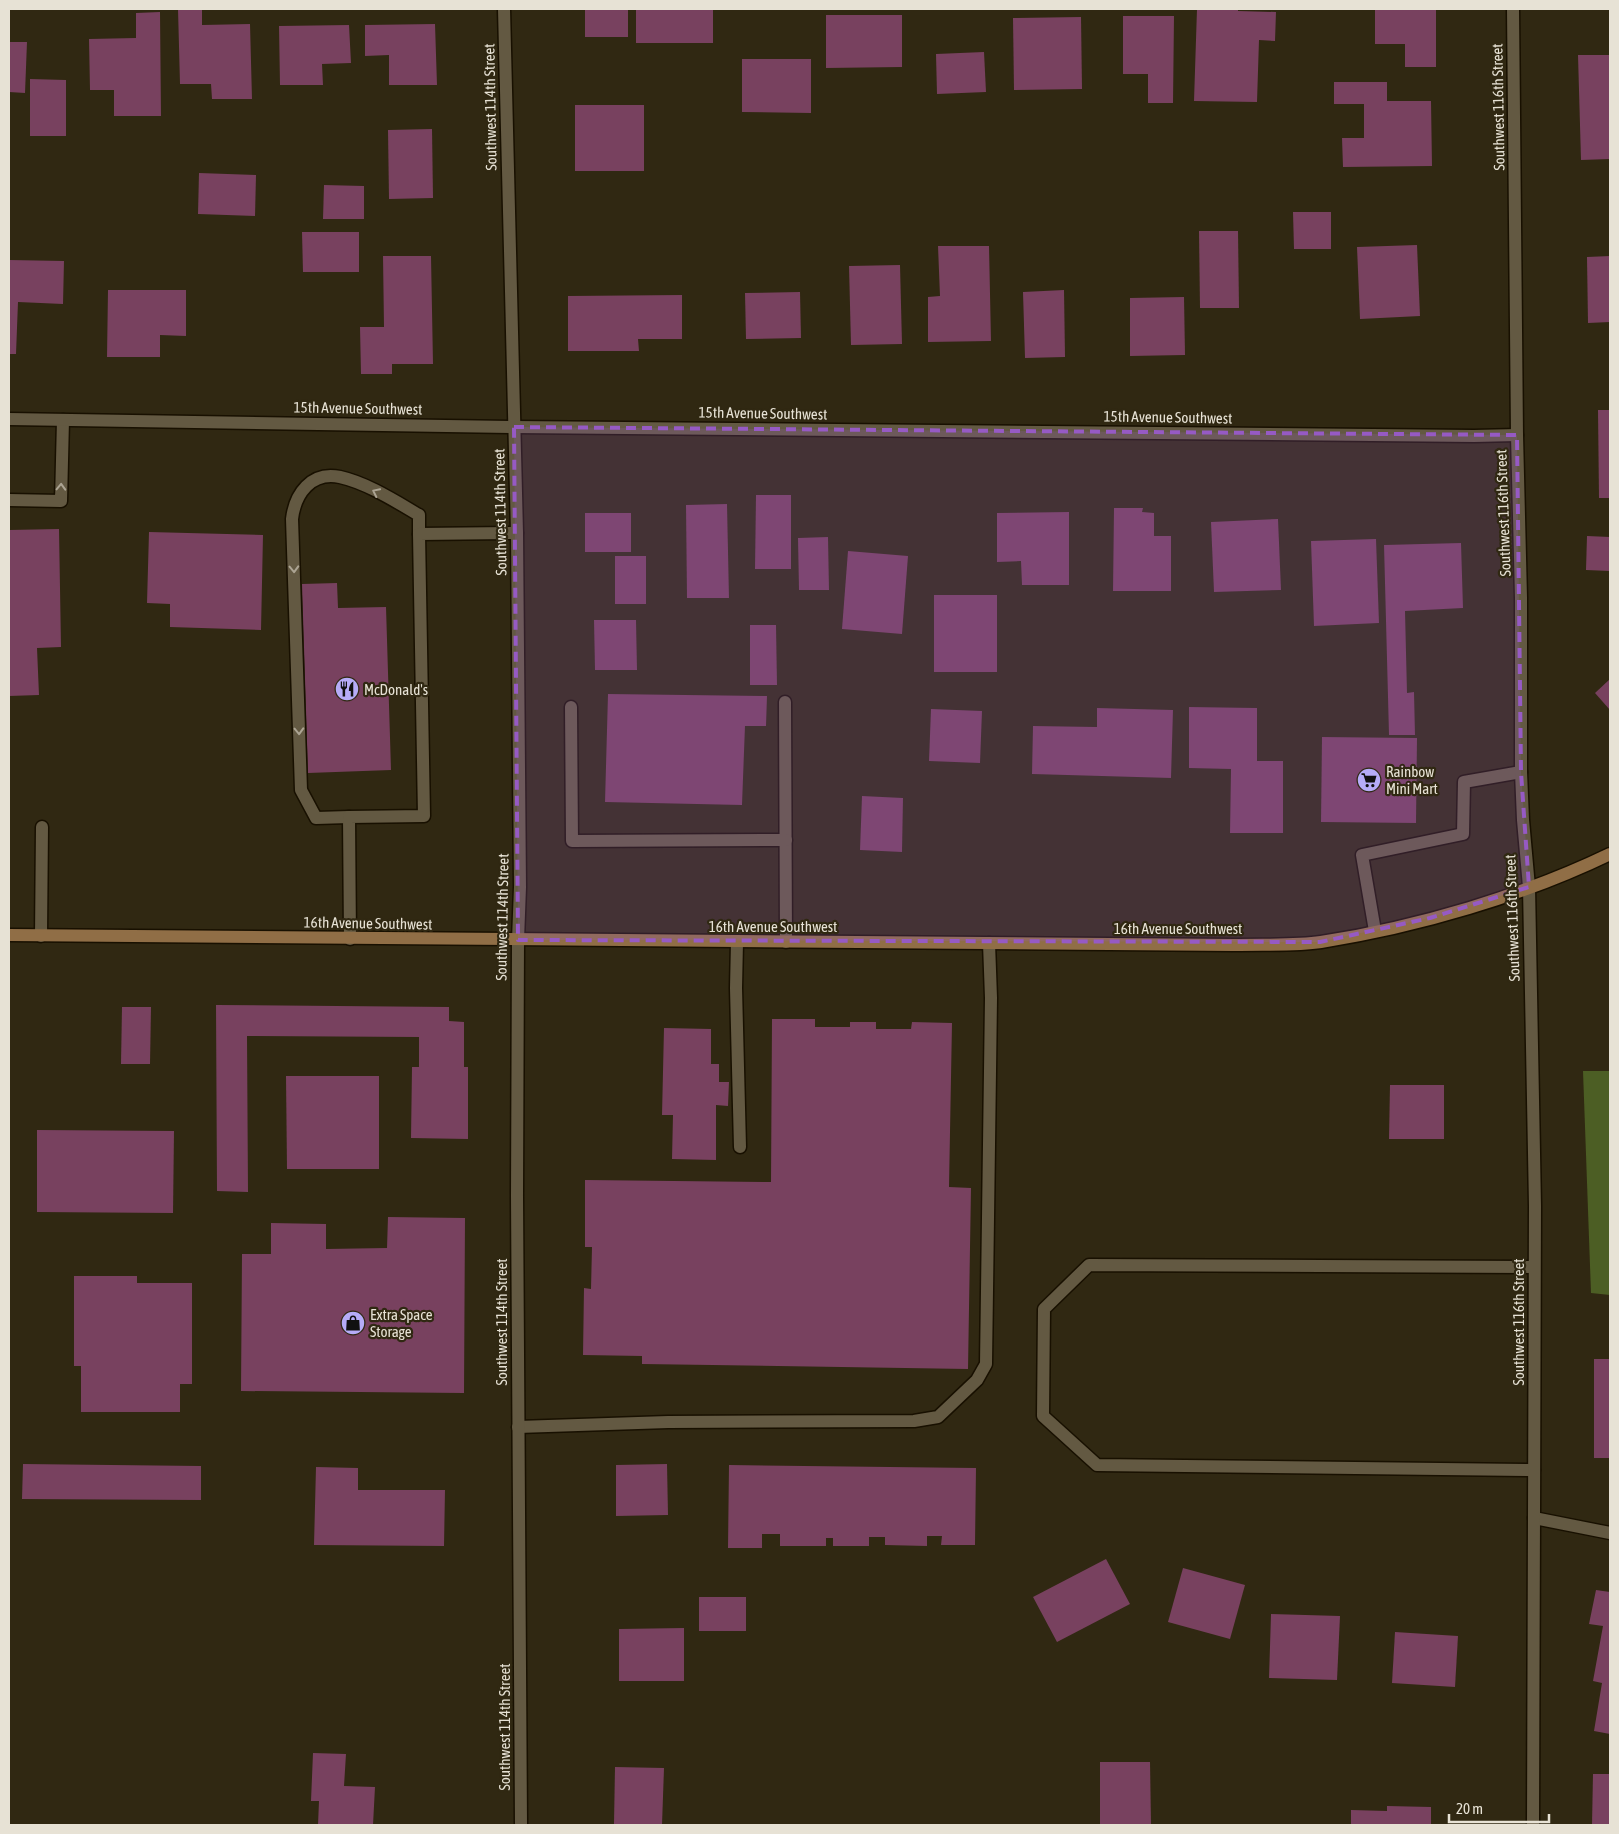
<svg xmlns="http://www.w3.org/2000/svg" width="1619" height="1834" font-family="'Asap Condensed',sans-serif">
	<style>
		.forest { fill: #4c5e24 }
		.building { fill: #78415f }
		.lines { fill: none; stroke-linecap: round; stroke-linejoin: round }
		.service-casing { stroke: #181000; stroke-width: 15 }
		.minor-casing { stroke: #181000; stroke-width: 15 }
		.tertiary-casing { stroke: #181000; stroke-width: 15 }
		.secondary-casing { stroke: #181000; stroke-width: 15 }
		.service { stroke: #635942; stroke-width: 12 }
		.minor { stroke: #635942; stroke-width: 12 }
		.tertiary { stroke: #635942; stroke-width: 12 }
		.secondary { stroke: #906e46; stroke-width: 12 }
		.oneway { stroke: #aca493 }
		.marked { fill: #965ac4; fill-opacity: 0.2; stroke: #965ac4; stroke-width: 4; stroke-dasharray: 10 6; stroke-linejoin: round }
		.labels { text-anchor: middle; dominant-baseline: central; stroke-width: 4.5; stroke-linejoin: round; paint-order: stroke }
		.street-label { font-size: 15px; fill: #e7e2d5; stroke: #302812 }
		.poi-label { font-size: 15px; fill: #e7e2d5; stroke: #302812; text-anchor: start }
	</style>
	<rect width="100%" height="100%" fill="#302812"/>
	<polygon class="forest" points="1583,1071 1610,1071 1610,1295 1591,1293"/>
	<g class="building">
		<polygon points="178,9 202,9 202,25 250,24 252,99 212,99 211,84 180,84"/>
		<rect x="585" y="9" width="43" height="28"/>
		<rect x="636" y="9" width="77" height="34"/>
		<polygon points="1197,9 1238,9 1238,11 1276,12 1275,41 1259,40 1257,102 1194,101"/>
		<polygon points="1375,9 1436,9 1436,67 1405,67 1405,44 1375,44"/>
		<polygon points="160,12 161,116 114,116 114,90 90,90 89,39 136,38 136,13"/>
		<polygon points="826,15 902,15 902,67 826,68"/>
		<polygon points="1123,16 1174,16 1173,103 1148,103 1148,74 1123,74"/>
		<polygon points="1081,17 1082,89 1014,90 1013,18"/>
		<polygon points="435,24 437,85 389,85 389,55 365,56 365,25"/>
		<polygon points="349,25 351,63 322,64 323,85 280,85 279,26"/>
		<polygon points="9,42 27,42 25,93 9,92"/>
		<polygon points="984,52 986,92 937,94 936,54"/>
		<polygon points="1578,55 1610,55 1610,159 1581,160"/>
		<polygon points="742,59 811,59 811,113 742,112"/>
		<polygon points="30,79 66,80 66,136 30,136"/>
		<polygon points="1334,82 1387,82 1387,101 1431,101 1432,166 1343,167 1342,138 1364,138 1364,104 1334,104"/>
		<rect x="575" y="105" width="69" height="66"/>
		<polygon points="432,129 433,198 389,199 388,130"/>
		<polygon points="199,173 256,175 255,216 198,214"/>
		<polygon points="324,185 364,186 364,219 323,219"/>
		<polygon points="1293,212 1331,212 1331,249 1294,249"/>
		<polygon points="1199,231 1238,231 1239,308 1200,308"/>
		<polygon points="302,232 359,232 359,272 303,272"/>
		<polygon points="1417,245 1420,316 1360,319 1357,247"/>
		<polygon points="938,246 989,246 991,341 928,342 928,297 940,296"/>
		<polygon points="383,256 431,256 433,364 392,364 392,374 361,374 360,327 384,327"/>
		<polygon points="1610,256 1610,322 1588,323 1587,257"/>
		<polygon points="9,260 64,261 63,304 18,302 16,354 9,354"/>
		<polygon points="900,265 902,344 851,345 849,266"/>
		<polygon points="108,290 186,290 186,336 160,335 160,357 107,357"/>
		<polygon points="1064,290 1065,357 1025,358 1023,292"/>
		<polygon points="800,292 801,338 746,339 745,293"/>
		<polygon points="682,295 682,339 638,339 639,351 568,351 568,296"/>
		<polygon points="1184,297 1185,355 1130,356 1130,298"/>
		<polygon points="1598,410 1610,410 1610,498 1599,498"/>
		<polygon points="756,495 791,495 791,569 755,569"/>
		<polygon points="727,504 729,598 687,598 686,505"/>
		<polygon points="1114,508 1143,508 1142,512 1154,513 1154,536 1171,536 1171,591 1113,591"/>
		<polygon points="1069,512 1069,585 1022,585 1021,561 997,562 997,513"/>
		<rect x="585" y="513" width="46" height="39"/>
		<polygon points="1278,519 1281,590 1214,592 1211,522"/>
		<polygon points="59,529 61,647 37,648 39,695 9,696 9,530"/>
		<polygon points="149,532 263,535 261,630 170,627 170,604 147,603"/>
		<polygon points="1587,536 1610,537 1610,571 1586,570"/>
		<polygon points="828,537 829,590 799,590 798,538"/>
		<polygon points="1376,539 1379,623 1314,626 1311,541"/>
		<polygon points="1461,543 1463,608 1405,611 1407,693 1414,692 1415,735 1389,735 1384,545"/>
		<polygon points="848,551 908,556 902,634 842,629"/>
		<rect x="615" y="556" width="31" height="48"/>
		<polygon points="337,583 338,608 386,607 391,770 308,773 302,584"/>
		<rect x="934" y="595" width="63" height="77"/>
		<polygon points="594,620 636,620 637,670 595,670"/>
		<polygon points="750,625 776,625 777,685 750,685"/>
		<polygon points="1610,679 1610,710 1595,693"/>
		<polygon points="608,694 767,696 766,726 745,726 742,805 605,802"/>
		<polygon points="1189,707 1257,708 1257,761 1283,761 1283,833 1230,833 1231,769 1189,768"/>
		<polygon points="1097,708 1173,710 1171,778 1032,774 1033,726 1097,727"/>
		<polygon points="931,709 982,711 980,763 929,761"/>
		<polygon points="1322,737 1417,738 1416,823 1321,822"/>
		<polygon points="862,796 903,798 902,852 860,850"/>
		<polygon points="216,1005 449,1007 449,1021 464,1022 464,1067 468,1067 468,1139 411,1138 412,1067 419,1067 419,1037 247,1036 248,1192 217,1191"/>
		<polygon points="122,1007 151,1007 150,1064 121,1064"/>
		<polygon points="772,1019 815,1019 815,1027 850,1027 850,1022 876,1022 876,1029 911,1029 912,1022 952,1023 949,1187 971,1188 968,1369 642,1364 642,1356 583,1355 584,1288 591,1289 592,1247 585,1247 585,1180 771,1182"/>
		<polygon points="664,1028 711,1029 711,1064 719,1064 719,1082 729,1082 728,1106 716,1105 716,1160 672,1159 673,1115 662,1115"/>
		<polygon points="286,1076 379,1076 379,1169 287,1169"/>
		<polygon points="1390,1085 1444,1085 1444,1139 1389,1139"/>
		<polygon points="37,1130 174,1131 173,1213 37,1212"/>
		<polygon points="388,1217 465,1218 464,1393 241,1391 242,1254 271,1254 271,1223 326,1224 326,1249 387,1248"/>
		<polygon points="74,1276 137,1276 137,1283 192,1283 192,1384 180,1384 180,1412 81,1412 81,1366 74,1366"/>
		<rect x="1594" y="1359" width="16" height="99"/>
		<polygon points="23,1464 201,1466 201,1500 22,1499"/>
		<polygon points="667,1464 668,1515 616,1516 616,1465"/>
		<polygon points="729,1465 976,1468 975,1545 941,1545 942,1536 927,1536 927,1546 885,1545 885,1537 869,1537 869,1546 833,1546 833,1538 826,1538 826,1546 780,1546 780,1534 762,1534 762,1548 728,1548"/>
		<polygon points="316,1467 358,1468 358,1490 445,1490 444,1546 314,1545"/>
		<polygon points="1106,1559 1130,1604 1057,1642 1033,1597"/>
		<polygon points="1183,1568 1245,1585 1230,1639 1168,1622"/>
		<polygon points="1596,1590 1610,1592 1610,1734 1594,1731 1602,1683 1593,1681 1603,1626 1589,1624"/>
		<rect x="699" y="1597" width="47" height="34"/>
		<polygon points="1271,1614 1340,1616 1337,1680 1269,1678"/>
		<polygon points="684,1628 684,1681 619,1681 619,1629"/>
		<polygon points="1395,1632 1458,1636 1455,1687 1392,1683"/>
		<polygon points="313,1753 346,1754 344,1786 375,1787 373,1825 318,1825 319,1801 311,1801"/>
		<polygon points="1100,1762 1150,1762 1151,1825 1100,1825"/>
		<polygon points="615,1767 664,1768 662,1825 614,1824"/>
		<polygon points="1593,1774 1610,1774 1610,1825 1592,1825"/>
		<polygon points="1387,1806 1431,1807 1431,1825 1351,1825 1351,1810 1387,1811"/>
	</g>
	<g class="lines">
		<g class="service-casing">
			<g id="service">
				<polyline points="9,500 61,501 63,420"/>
				<polyline points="785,702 786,942"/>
				<polyline points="571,707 572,841 786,840"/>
				<path d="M349,817L316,818L301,790L292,519C295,494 311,471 340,477C367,483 395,501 419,515V534"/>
				<polyline points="1375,931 1362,855 1463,834 1464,782 1521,772"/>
				<polyline points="41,936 42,827"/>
				<polyline points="350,939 349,817 424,816 419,534 517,533"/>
				<polyline points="737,942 736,988 740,1147"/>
				<polyline points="1534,1267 1089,1265 1044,1309 1043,1416 1097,1465 1534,1470"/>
				<polyline points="518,1427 668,1422 914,1421 938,1417 977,1380 986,1364 991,998 989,943"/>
			</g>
		</g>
		<g class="minor-casing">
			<g id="minor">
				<polyline points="9,419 514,427 1474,436 1517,435"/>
				<polyline points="1534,1518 1610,1533"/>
			</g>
		</g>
		<g class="tertiary-casing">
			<g id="tertiary">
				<polyline points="504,9 517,533 520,887 518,940 517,1196 521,1825"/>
				<polyline points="1513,9 1517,435 1521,598 1521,772 1523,820 1529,887 1535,1206 1533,1825"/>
			</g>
		</g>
		<g class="secondary-casing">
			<path id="secondary" d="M9,935L1234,945C1261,944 1295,946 1321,942C1417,927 1523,896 1610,854"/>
		</g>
		<use href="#service" class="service"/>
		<use href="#minor" class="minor"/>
		<use href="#tertiary" class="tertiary"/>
		<use href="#secondary" class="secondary"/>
	</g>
	<defs><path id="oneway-chevron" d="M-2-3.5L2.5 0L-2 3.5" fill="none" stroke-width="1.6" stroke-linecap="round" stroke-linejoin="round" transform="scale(1.25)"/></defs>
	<g class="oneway">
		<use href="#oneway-chevron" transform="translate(61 487) rotate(-88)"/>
		<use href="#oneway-chevron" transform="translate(376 492) rotate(-154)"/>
		<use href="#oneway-chevron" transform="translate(294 569) rotate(88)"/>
		<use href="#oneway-chevron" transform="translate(299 731) rotate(88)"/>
	</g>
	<path class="marked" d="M514,427L1517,435L1521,772L1529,887L1430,918L1320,942L518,940Z"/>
	<defs>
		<g id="restaurant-disc" transform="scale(1.25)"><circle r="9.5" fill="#b6acf8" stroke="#302812"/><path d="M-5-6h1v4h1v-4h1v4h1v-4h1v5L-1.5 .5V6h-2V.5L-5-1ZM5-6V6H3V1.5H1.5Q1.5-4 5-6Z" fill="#111"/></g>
		<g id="supermarket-disc" transform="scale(1.25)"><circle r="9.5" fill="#b6acf8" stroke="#302812"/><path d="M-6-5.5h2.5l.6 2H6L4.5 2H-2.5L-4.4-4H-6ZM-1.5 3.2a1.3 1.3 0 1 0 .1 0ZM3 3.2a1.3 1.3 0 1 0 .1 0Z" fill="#111"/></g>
		<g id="shop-disc" transform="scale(1.25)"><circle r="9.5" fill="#b6acf8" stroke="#302812"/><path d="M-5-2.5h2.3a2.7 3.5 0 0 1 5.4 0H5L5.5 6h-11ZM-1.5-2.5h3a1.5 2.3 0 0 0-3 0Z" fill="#111"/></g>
	</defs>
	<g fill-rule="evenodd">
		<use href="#restaurant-disc" x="347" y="689"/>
		<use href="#supermarket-disc" x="1369" y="780"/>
		<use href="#shop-disc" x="353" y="1323"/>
	</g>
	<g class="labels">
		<g class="street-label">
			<text transform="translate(490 107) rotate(-91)">Southwest 114th Street</text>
			<text transform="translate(1498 107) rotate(-91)">Southwest 116th Street</text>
			<text transform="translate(358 408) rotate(1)">15th Avenue Southwest</text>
			<text transform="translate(763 413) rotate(1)">15th Avenue Southwest</text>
			<text transform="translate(1168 417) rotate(1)">15th Avenue Southwest</text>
			<text transform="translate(500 512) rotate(-91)">Southwest 114th Street</text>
			<text transform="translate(1503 513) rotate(-92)">Southwest 116th Street</text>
			<text transform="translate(502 917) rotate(-89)">Southwest 114th Street</text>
			<text transform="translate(1512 918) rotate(-92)">Southwest 116th Street</text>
			<text transform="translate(368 923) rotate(1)">16th Avenue Southwest</text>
			<text x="773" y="926">16th Avenue Southwest</text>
			<text x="1178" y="928">16th Avenue Southwest</text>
			<text transform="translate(501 1322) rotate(-90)">Southwest 114th Street</text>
			<text transform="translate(1518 1322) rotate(-90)">Southwest 116th Street</text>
			<text transform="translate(504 1727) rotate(-90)">Southwest 114th Street</text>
		</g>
		<g class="poi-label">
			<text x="364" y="689">McDonald's</text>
			<text x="1386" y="771">Rainbow<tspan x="1386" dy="17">Mini Mart</tspan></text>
			<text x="370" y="1314">Extra Space<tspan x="370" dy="17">Storage</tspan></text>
		</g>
	</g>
	<rect width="1619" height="1834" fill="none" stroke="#e7e2d5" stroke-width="20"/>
	<path d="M1449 1814v8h100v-8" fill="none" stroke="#e7e2d5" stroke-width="2.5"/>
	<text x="1456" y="1814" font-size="15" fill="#e7e2d5" stroke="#302812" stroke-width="4" paint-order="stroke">20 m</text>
</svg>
